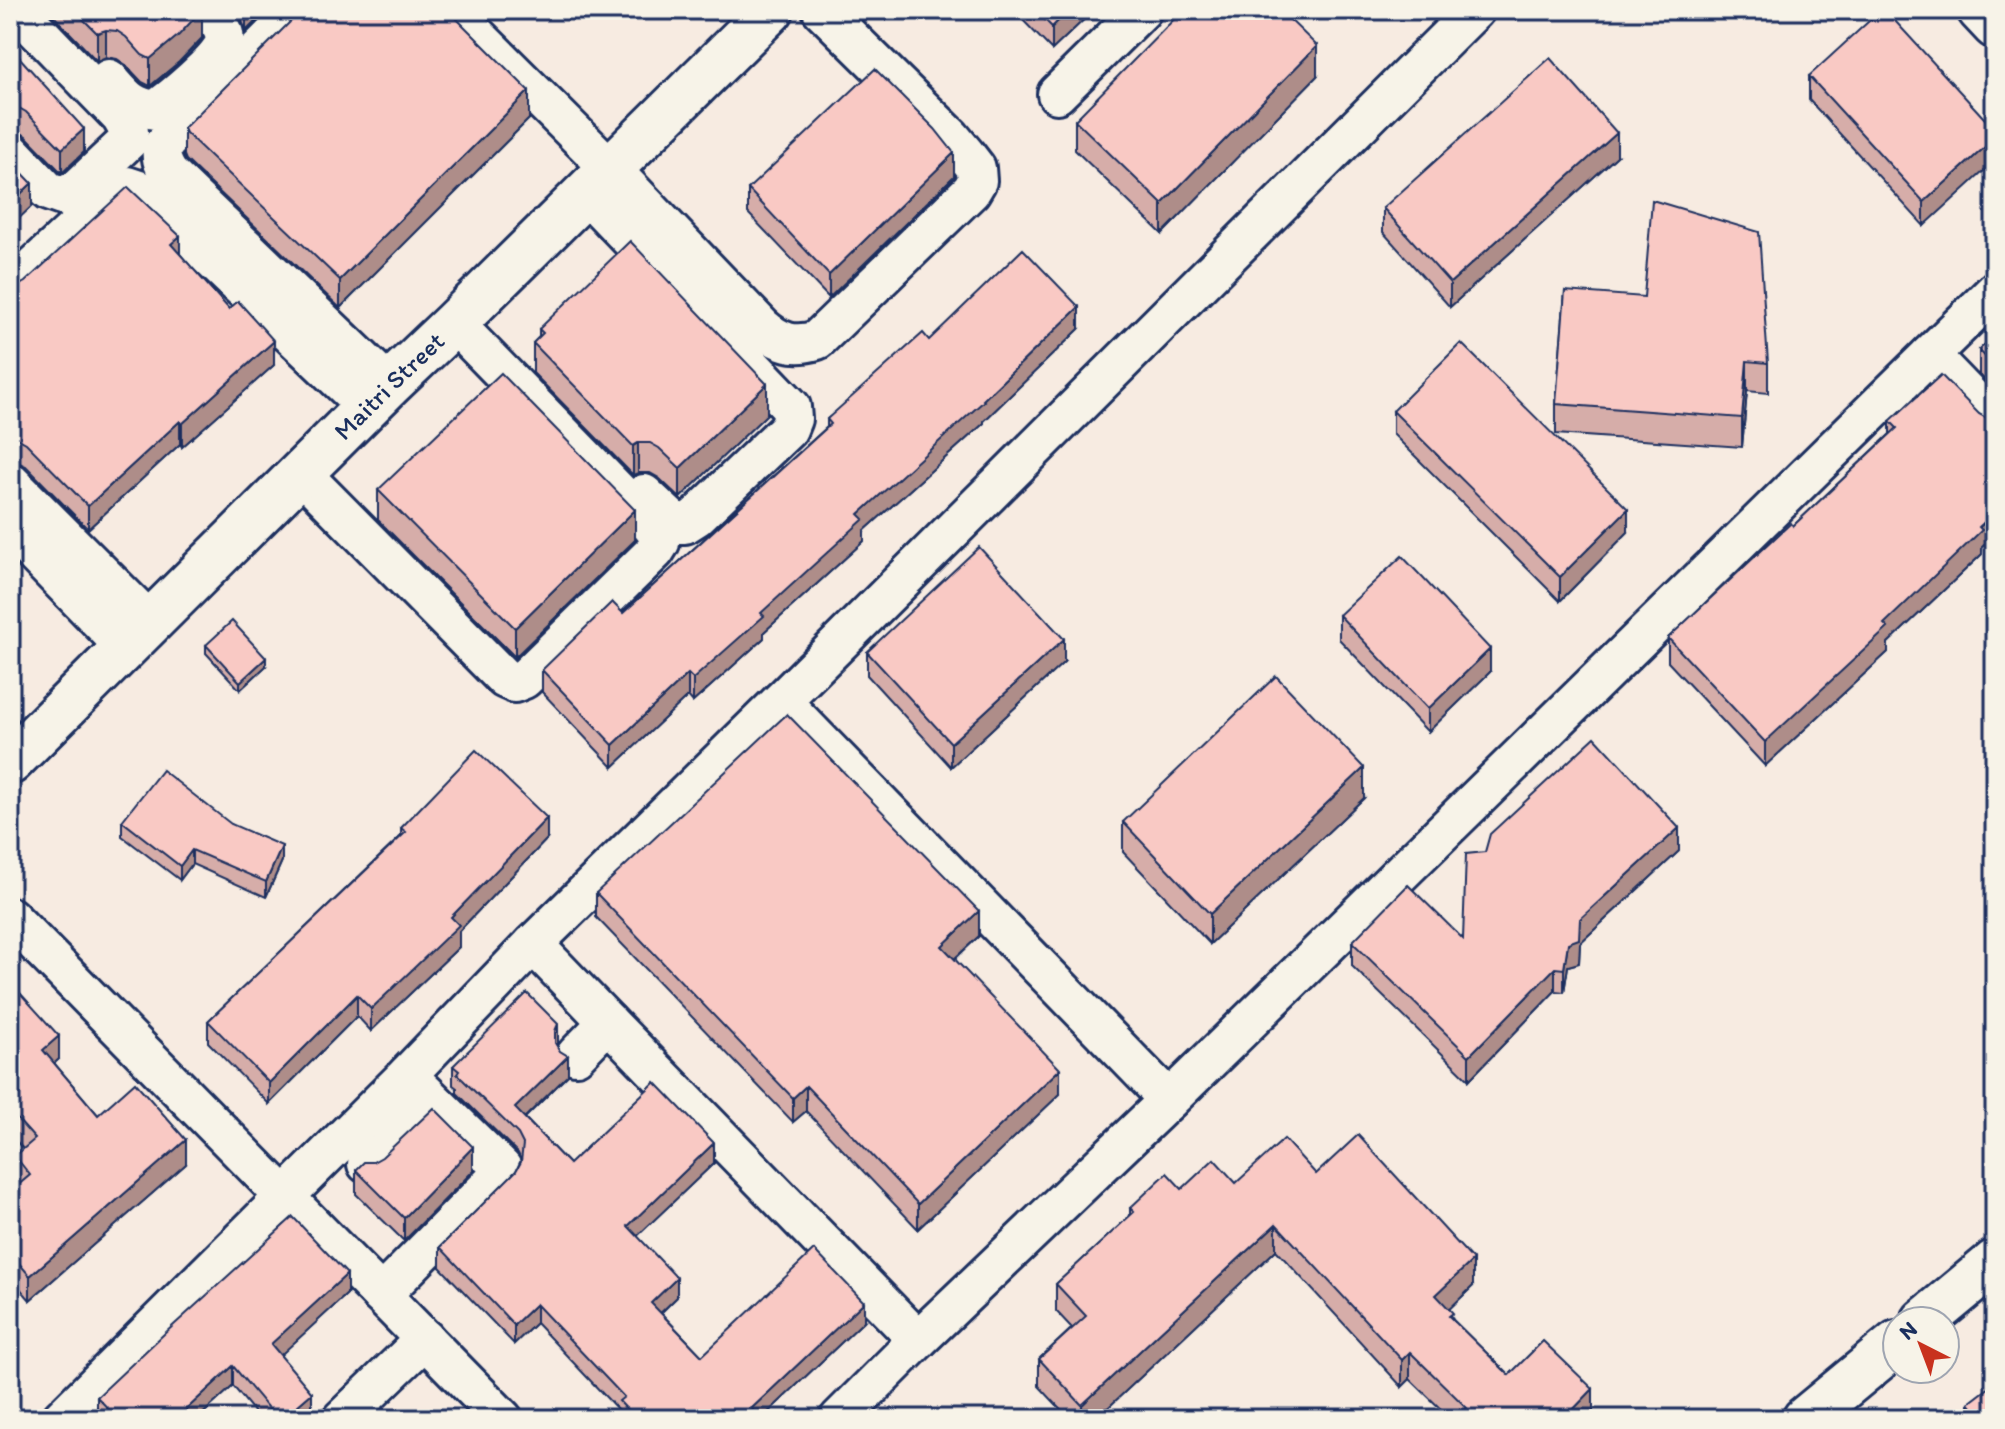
<svg xmlns="http://www.w3.org/2000/svg" width="2005" height="1429" font-family="Itim,sans-serif">
	<style>
		.lines { fill: none; stroke-linecap: round; stroke-linejoin: round }
		.minor-casing { stroke: #1b2f5e; stroke-width: 44 }
		.tertiary-casing { stroke: #1b2f5e; stroke-width: 50 }
		.minor { stroke: #f7f3e8; stroke-width: 38 }
		.tertiary { stroke: #f7f3e8; stroke-width: 44 }
		.wall { fill: #d6ada9; stroke: #1b2f5e; stroke-width: 2 }
		.shaded-wall { fill: #ae8d89; stroke: #1b2f5e; stroke-width: 2 }
		.building { fill: #f9c9c4; stroke: #1b2f5e; stroke-width: 2 }
		.labels { text-anchor: middle; dominant-baseline: central; stroke-width: 8; stroke-linejoin: round; paint-order: stroke }
		.street-label { font-size: 26px; fill: #1b2f5e; stroke: #f7f3e8 }
	</style>
	<rect width="100%" height="100%" fill="#f7ebe1"/>
	<filter id="ink" filterUnits="userSpaceOnUse"><feTurbulence type="fractalNoise" baseFrequency=".0125" numOctaves="2"/><feDisplacementMap in="SourceGraphic" scale="16" xChannelSelector="R" yChannelSelector="G"/><feConvolveMatrix kernelMatrix="1 2 1 2 8 2 1 2 1" color-interpolation-filters="sRGB"/></filter>
	<g filter="url(#ink)">
		<g class="lines">
			<g class="minor-casing">
				<g id="minor">
					<path d="M298,10L163,145C160,157 162,163 169,174L389,385"/>
					<path d="M451,10L610,168L762,327C780,343 795,347 817,340L971,191L977,181L976,168L966,155L951,137L822,10"/>
					<path d="M109,79C125,97 130,106 155,110C170,100 220,59 224,43C227,31 216,18 208,10"/>
					<polyline points="1057,94 1142,10"/>
					<polyline points="10,151 48,191 62,196 75,191 128,141 129,131 121,117 17,10"/>
					<polyline points="585,192 791,407 792,419 788,429 696,517 685,524 676,524 644,494"/>
					<polyline points="10,289 113,193 127,186 139,190 367,407"/>
					<polyline points="1930,355 1995,422"/>
					<polyline points="301,473 505,679 514,683 524,679 655,551 660,543 658,534 650,524 454,323"/>
					<polyline points="10,482 150,622"/>
					<polyline points="10,529 126,648"/>
					<polyline points="781,701 1169,1100"/>
					<polyline points="10,917 503,1419"/>
					<polyline points="533,944 608,1022 918,1340"/>
					<polyline points="576,1055 608,1022"/>
					<polyline points="367,1164 433,1102"/>
					<polyline points="381,1295 500,1175 502,1168 407,1075"/>
					<polyline points="61,1419 407,1075 533,944 781,701 1475,10"/>
					<polyline points="342,1419 425,1339"/>
					<polyline points="839,1419 918,1340 1169,1100 1995,291"/>
				</g>
			</g>
			<g class="tertiary-casing">
				<g id="tertiary">
					<polyline points="1980,10 1995,26"/>
					<path id="s1" d="M10,762L389,385L454,323L771,10"/>
					<polyline points="1924,1321 1995,1262"/>
					<polyline points="1805,1419 1897,1343"/>
				</g>
			</g>
			<use href="#minor" class="minor"/>
			<use href="#tertiary" class="tertiary"/>
		</g>
		<g class="wall">
			<polygon points="48,10 202,10 202,38 179,62 150,86 142,82 126,65 117,59 106,57 97,61"/>
			<polygon points="236,10 267,10 246,31 239,13"/>
			<polygon points="1013,10 1094,10 1052,50"/>
			<polygon points="1720,10 1735,10 1727,17"/>
			<polygon points="10,47 84,152 62,173 26,136 17,130 10,130"/>
			<polygon points="1317,76 1162,234 1075,150 1075,120"/>
			<polygon points="1809,76 1995,130 1924,226 1809,100"/>
			<polygon points="529,119 340,308 186,160 184,155 184,128"/>
			<polygon points="1617,156 1450,307 1383,232 1383,208"/>
			<polygon points="954,176 829,298 748,213 748,189"/>
			<polygon points="180,254 274,365 182,447 180,444 88,529 26,466 17,462 10,454 10,287"/>
			<polygon points="1565,291 1768,363 1768,393 1747,391 1742,447 1556,434 1556,404"/>
			<polygon points="539,329 767,414 680,498 659,478 650,473 638,473 633,475 533,373 533,343 539,337"/>
			<polygon points="1079,329 984,421 984,423 864,531 864,541 764,632 764,638 693,702 688,696 613,767 542,692 542,670 623,613 827,427 827,419 929,340"/>
			<polygon points="1995,335 1995,390 1979,374 1979,350"/>
			<polygon points="1393,411 1628,532 1560,601 1393,434"/>
			<polygon points="1979,414 1988,419 1982,554 1888,643 1888,652 1765,766 1668,662 1668,638 1793,526 1890,434 1890,421"/>
			<polygon points="378,490 635,540 515,657 378,520"/>
			<polygon points="1339,615 1490,672 1428,732 1339,639"/>
			<polygon points="206,645 266,666 240,690 206,653"/>
			<polygon points="867,652 1064,662 951,767 867,675"/>
			<polygon points="1364,798 1210,944 1123,852 1123,822"/>
			<polygon points="122,821 231,824 282,861 266,897 192,864 180,880 122,836"/>
			<polygon points="401,828 547,839 459,931 459,947 371,1031 357,1016 269,1104 208,1042 208,1021 401,836"/>
			<polygon points="1679,851 1580,943 1579,963 1568,966 1564,992 1555,991 1469,1080 1352,966 1352,942 1463,939"/>
			<polygon points="596,893 979,936 955,959 1060,1094 918,1229 806,1111 793,1122 596,917"/>
			<polygon points="10,982 59,1059 54,1063 98,1115 186,1164 30,1300 10,1277 10,1192 19,1185 15,1180 15,1156 23,1149 10,1134"/>
			<polygon points="558,1043 557,1046 568,1075 525,1118 569,1164 714,1163 637,1236 677,1297 661,1313 702,1356 864,1321 761,1419 619,1419 619,1411 536,1323 514,1344 440,1267 440,1247 516,1171 521,1160 518,1153 457,1093 457,1088 453,1085 453,1066"/>
			<polygon points="356,1170 473,1171 404,1241 356,1194"/>
			<polygon points="1316,1174 1473,1286 1449,1309 1453,1320 1509,1375 1593,1416 1590,1419 1451,1419 1410,1379 1402,1387 1276,1250 1096,1419 1070,1419 1039,1386 1039,1359 1072,1328 1056,1311 1056,1284 1130,1216 1130,1208 1182,1189"/>
			<polygon points="347,1294 280,1355 312,1413 305,1419 260,1419 233,1386 197,1419 100,1419 97,1417 97,1397"/>
			<polygon points="1969,1403 1995,1419 1969,1419"/>
		</g>
		<g class="shaded-wall">
			<polygon points="202,10 202,38 179,62 150,86 150,59"/>
			<polygon points="246,10 267,10 246,31"/>
			<polygon points="1069,10 1094,10 1052,50 1052,27"/>
			<polygon points="1727,10 1735,10 1727,17"/>
			<polygon points="106,30 106,57 97,61 97,33"/>
			<polygon points="1317,46 1317,76 1162,234 1162,204"/>
			<polygon points="529,91 529,119 340,308 340,280"/>
			<polygon points="84,129 84,152 62,173 62,149"/>
			<polygon points="1617,133 1617,156 1450,307 1450,283"/>
			<polygon points="1995,138 1995,161 1924,226 1924,202"/>
			<polygon points="954,153 954,176 829,298 829,275"/>
			<polygon points="32,183 32,206 10,227 10,204"/>
			<polygon points="180,236 180,259 171,244"/>
			<polygon points="1079,307 1079,329 984,421 984,423 864,531 864,541 764,632 764,638 693,702 693,679 859,514 983,400"/>
			<polygon points="274,341 274,365 182,447 182,424"/>
			<polygon points="1747,361 1747,391 1742,447 1742,418"/>
			<polygon points="767,384 767,414 680,498 680,468"/>
			<polygon points="180,421 180,444 88,529 88,506"/>
			<polygon points="638,443 638,473 633,475 633,446"/>
			<polygon points="1628,509 1628,532 1560,601 1560,577"/>
			<polygon points="635,510 635,540 515,657 515,628"/>
			<polygon points="1995,512 1995,535 1982,547 1982,554 1888,643 1888,652 1765,766 1765,742"/>
			<polygon points="1064,639 1064,662 951,767 951,743"/>
			<polygon points="1490,649 1490,672 1428,732 1428,709"/>
			<polygon points="266,658 266,666 240,690 240,682"/>
			<polygon points="688,674 688,696 613,767 613,745"/>
			<polygon points="1364,768 1364,798 1210,944 1210,914"/>
			<polygon points="547,818 547,839 459,931 459,947 371,1031 371,1009 451,917"/>
			<polygon points="1679,828 1679,851 1580,943 1579,963 1568,966 1564,992 1564,969 1568,943 1580,919"/>
			<polygon points="282,846 282,861 266,897 266,882"/>
			<polygon points="192,850 192,864 180,880 180,866"/>
			<polygon points="979,911 979,936 942,970 942,946"/>
			<polygon points="1555,968 1555,991 1469,1080 1469,1056"/>
			<polygon points="357,995 357,1016 269,1104 269,1083"/>
			<polygon points="558,1024 558,1043 555,1050 555,1031"/>
			<polygon points="59,1036 59,1059 43,1074 43,1050"/>
			<polygon points="568,1056 568,1075 515,1127 515,1108"/>
			<polygon points="1060,1069 1060,1094 918,1229 918,1204"/>
			<polygon points="806,1086 806,1111 793,1122 793,1098"/>
			<polygon points="186,1140 186,1164 30,1300 30,1276"/>
			<polygon points="714,1143 714,1163 628,1245 628,1226"/>
			<polygon points="473,1147 473,1171 404,1241 404,1218"/>
			<polygon points="1276,1224 1276,1250 1096,1419 1082,1419 1082,1405"/>
			<polygon points="1473,1260 1473,1286 1436,1322 1436,1295"/>
			<polygon points="347,1274 347,1294 271,1364 271,1344"/>
			<polygon points="677,1278 677,1297 651,1322 651,1303"/>
			<polygon points="864,1302 864,1321 761,1419 744,1419 752,1408"/>
			<polygon points="536,1304 536,1323 514,1344 514,1325"/>
			<polygon points="1410,1352 1410,1379 1402,1387 1402,1360"/>
			<polygon points="12,1366 12,1387 10,1389 10,1368"/>
			<polygon points="233,1366 233,1386 197,1419 176,1419"/>
			<polygon points="1593,1389 1593,1416 1590,1419 1564,1419"/>
			<polygon points="312,1393 312,1413 305,1419 282,1419"/>
		</g>
		<g class="building">
			<polygon points="74,10 202,10 179,35 150,59 142,55 126,37 117,31 106,30 97,33"/>
			<polygon points="302,10 448,10 529,91 340,280 186,133 184,128"/>
			<polygon points="1035,10 1069,10 1052,27"/>
			<polygon points="1183,10 1280,10 1317,46 1162,204 1075,120"/>
			<polygon points="1881,10 1885,10 1995,130 1995,138 1924,202 1809,76"/>
			<polygon points="10,47 84,129 62,149 26,112 17,107 10,106"/>
			<polygon points="1550,58 1617,133 1450,283 1383,208"/>
			<polygon points="875,69 935,129 954,153 829,275 748,189"/>
			<polygon points="10,160 32,183 10,204"/>
			<polygon points="128,187 180,236 171,244 229,309 238,301 274,341 182,424 180,421 88,506 26,443 17,438 10,430 10,287 16,287 25,282"/>
			<polygon points="1652,200 1759,232 1768,363 1747,361 1742,418 1556,404 1565,291 1644,297"/>
			<polygon points="630,241 767,384 680,468 659,448 650,443 638,443 633,446 533,343 543,333 539,329"/>
			<polygon points="1023,249 1079,307 983,400 984,401 859,514 864,519 761,613 764,616 693,679 688,674 613,745 542,670 612,602 623,613 831,424 827,419 923,333 929,340"/>
			<polygon points="1995,335 1995,367 1979,350"/>
			<polygon points="1461,343 1628,509 1560,577 1393,411"/>
			<polygon points="501,373 635,510 515,628 378,490"/>
			<polygon points="1941,375 1979,414 1988,419 1995,420 1995,512 1979,527 1982,530 1884,624 1888,628 1765,742 1668,638 1791,523 1793,526 1897,428 1890,421"/>
			<polygon points="979,547 1064,639 951,743 867,652"/>
			<polygon points="1402,556 1490,649 1428,709 1339,615"/>
			<polygon points="232,621 266,658 240,682 206,645"/>
			<polygon points="1276,676 1364,768 1210,914 1123,822"/>
			<polygon points="787,714 979,911 942,946 1060,1069 918,1204 806,1086 793,1098 596,893"/>
			<polygon points="1595,737 1679,828 1580,919 1579,939 1568,943 1564,969 1555,968 1469,1056 1352,942 1408,885 1463,939 1466,854 1485,852 1490,834"/>
			<polygon points="476,750 547,818 451,917 459,925 371,1009 357,995 269,1083 208,1021 406,832 401,828"/>
			<polygon points="162,770 231,824 282,846 266,882 192,850 180,866 122,821"/>
			<polygon points="10,982 59,1036 43,1050 98,1115 135,1082 186,1140 30,1276 10,1253 10,1192 30,1175 15,1156 35,1139 10,1111"/>
			<polygon points="527,993 558,1024 555,1031 555,1043 560,1051 568,1056 515,1108 569,1164 655,1082 714,1143 628,1226 677,1278 651,1303 702,1356 814,1250 864,1302 752,1408 753,1410 744,1419 636,1419 619,1401 624,1397 536,1304 514,1325 440,1247 516,1171 521,1162 523,1144 518,1134 457,1074 459,1071 453,1066"/>
			<polygon points="434,1108 473,1147 404,1218 356,1170 364,1162 373,1162 382,1157"/>
			<polygon points="1358,1135 1473,1260 1436,1295 1453,1313 1449,1316 1509,1375 1543,1341 1593,1389 1564,1419 1457,1419 1467,1408 1410,1352 1402,1360 1276,1224 1082,1405 1039,1359 1086,1316 1056,1284 1134,1212 1130,1208 1167,1173 1182,1189 1214,1159 1236,1183 1284,1139 1316,1174"/>
			<polygon points="293,1217 347,1274 271,1344 312,1393 282,1419 277,1419 233,1366 176,1419 118,1419 97,1397 164,1334"/>
			<polygon points="1995,1383 1995,1419 1981,1419 1969,1403"/>
		</g>
	</g>
	<g class="labels">
		<g class="street-label">
			<text stroke="none"><textPath href="#s1" startOffset="534">Maitri Street</textPath></text>
		</g>
	</g>
	<rect width="2005" height="1429" fill="none" stroke="#f7f3e8" stroke-width="40"/>
	<rect x="20" y="20" width="1965" height="1389" fill="none" stroke="#1b2f5e" stroke-width="3" filter="url(#ink)"/>
	<g transform="translate(1921 1345) rotate(318)"><circle r="38" fill="#f7f3e8" stroke="#9fa5b1" stroke-width="2"/>
	<path d="M0-6L14 30L0 20L-14 30Z" fill="#c8321e"/>
	<text y="-12" font-size="22" font-weight="bold" text-anchor="middle" fill="#1b2f5e">N</text>
	</g>
</svg>
